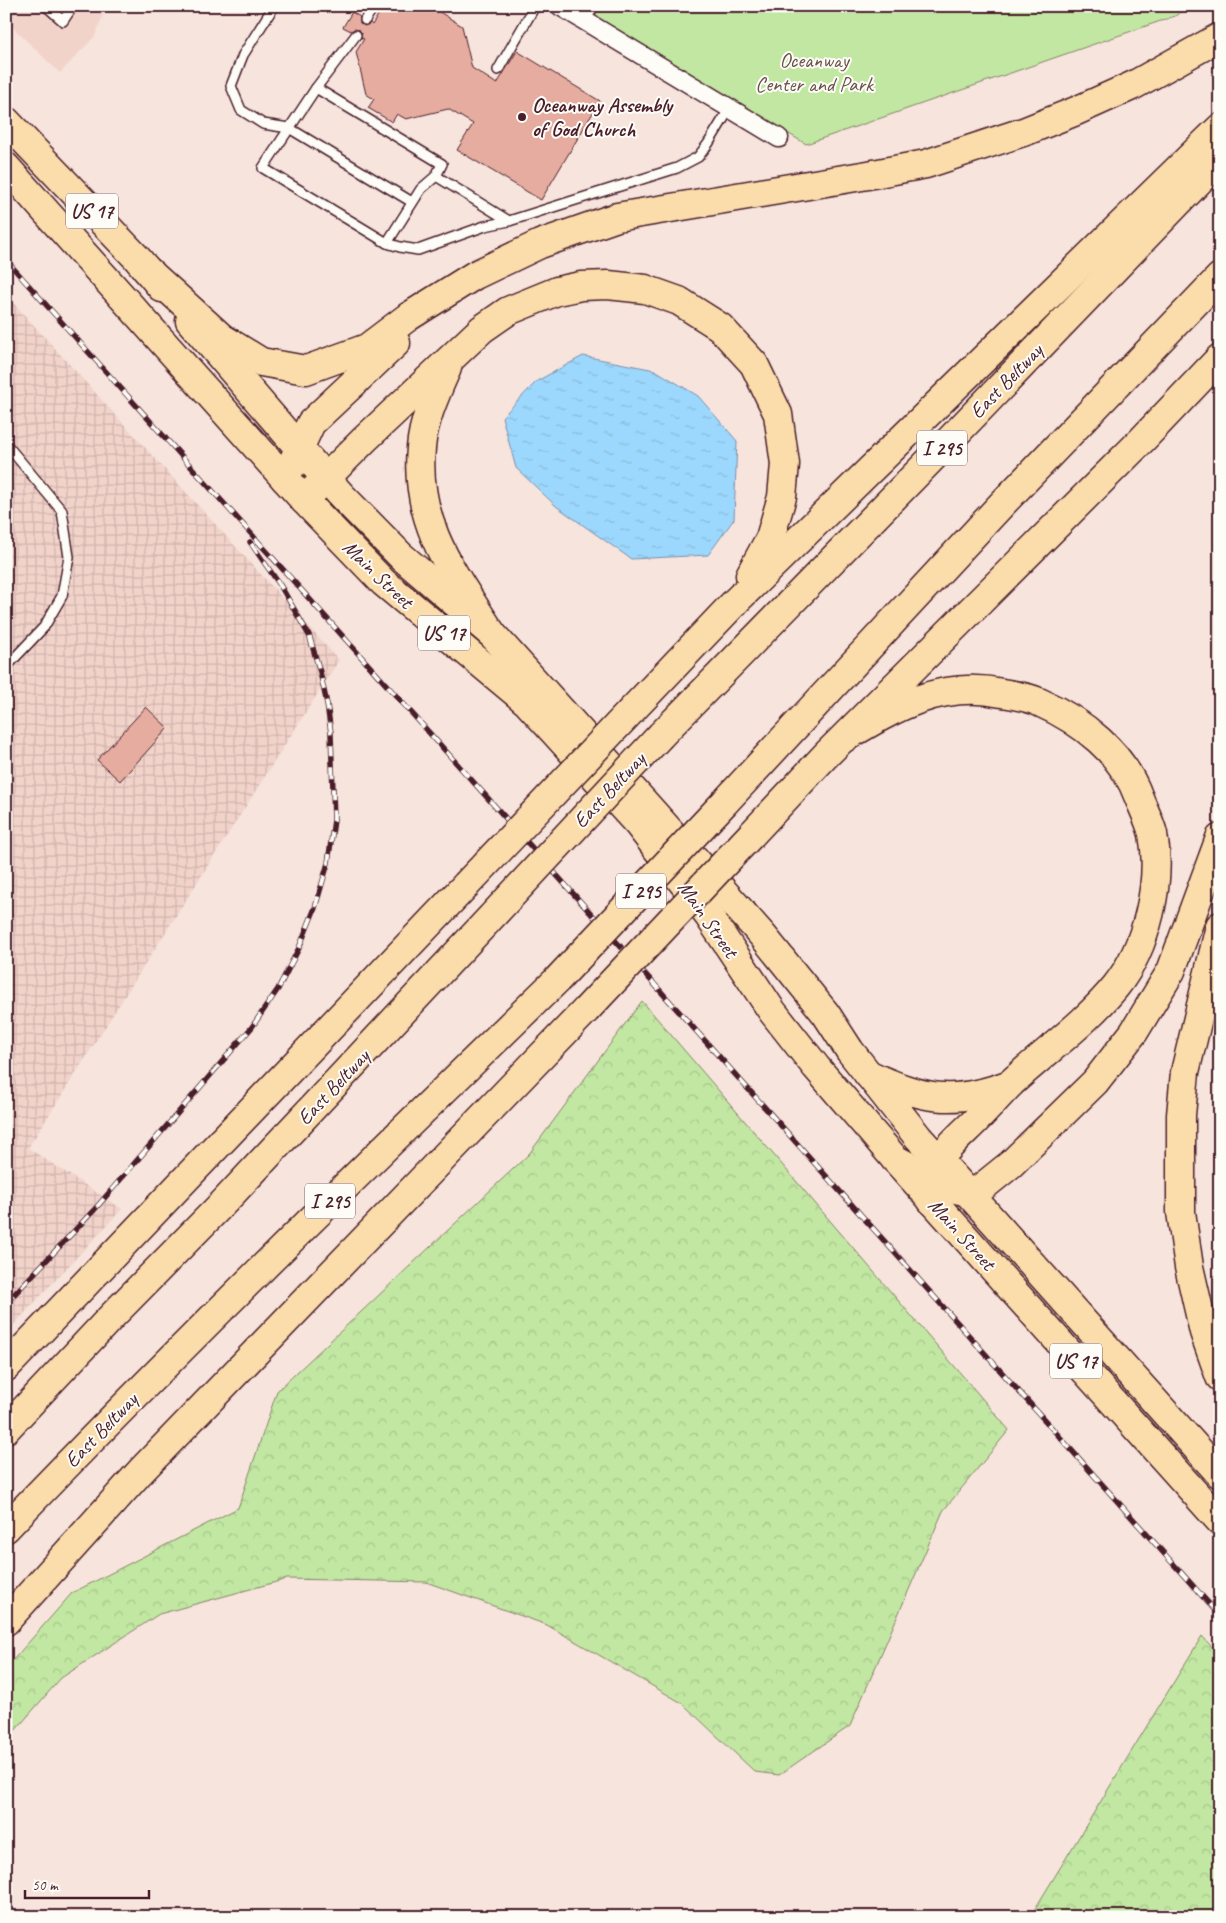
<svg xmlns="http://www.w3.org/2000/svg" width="1226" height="1923" font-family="Caveat,sans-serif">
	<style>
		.built { fill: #f1d3ca }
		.industrial { fill: url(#industrial-grid) }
		.forest { fill: url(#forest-crowns); stroke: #868366 }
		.green { fill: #c1e7a2; stroke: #868366 }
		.water { fill: url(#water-ripples); stroke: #7b8ea9 }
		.building { fill: #e5ac9f; stroke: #4a1f2b }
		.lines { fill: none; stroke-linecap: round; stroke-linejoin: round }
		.lane-casing { stroke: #4a1f2b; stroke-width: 12 }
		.street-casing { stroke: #4a1f2b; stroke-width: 21 }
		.primary-casing { stroke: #4a1f2b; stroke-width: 31 }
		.highway-casing { stroke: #4a1f2b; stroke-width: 31 }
		.lane { stroke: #fdfcf7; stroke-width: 9 }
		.street { stroke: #fdfcf7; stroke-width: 18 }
		.primary { stroke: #faddab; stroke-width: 28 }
		.highway { stroke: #faddab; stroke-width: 28 }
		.rail-casing { stroke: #4a1f2b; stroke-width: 5.5 }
		.rail { stroke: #fdfcf7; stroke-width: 4; stroke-dasharray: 11; stroke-linecap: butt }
		.highway-bridge-casing { stroke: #4a1f2b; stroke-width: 31; stroke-linecap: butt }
		.highway-bridge { stroke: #faddab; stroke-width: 28 }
		.poi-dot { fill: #4a1f2b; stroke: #fdfcf7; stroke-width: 2 }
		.labels { text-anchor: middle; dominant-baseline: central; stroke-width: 4; stroke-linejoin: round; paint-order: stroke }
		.shield { fill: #fdfcf7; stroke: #806168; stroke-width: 1 }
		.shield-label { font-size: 20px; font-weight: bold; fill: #4a1f2b }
		.park-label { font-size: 21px; fill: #685149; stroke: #fdfcf7 }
		.poi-label { font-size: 21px; font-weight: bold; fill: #4a1f2b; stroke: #fdfcf7; text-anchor: start }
		.street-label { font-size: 21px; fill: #4a1f2b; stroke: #fdfcf7 }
	</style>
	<defs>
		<pattern id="industrial-grid" width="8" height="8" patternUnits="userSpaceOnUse" patternTransform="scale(1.25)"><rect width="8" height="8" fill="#f1d3ca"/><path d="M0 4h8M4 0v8" fill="none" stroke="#d0b5ae"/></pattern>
		<pattern id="forest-crowns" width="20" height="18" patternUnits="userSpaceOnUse" patternTransform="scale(1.25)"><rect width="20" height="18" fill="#c1e7a2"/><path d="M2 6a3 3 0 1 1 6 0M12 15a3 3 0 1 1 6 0" fill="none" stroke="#a7c68c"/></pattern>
		<pattern id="water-ripples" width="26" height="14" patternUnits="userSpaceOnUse" patternTransform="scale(1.25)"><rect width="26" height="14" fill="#9cd8fd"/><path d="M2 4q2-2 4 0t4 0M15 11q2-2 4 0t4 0" fill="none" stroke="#88b9d9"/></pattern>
	</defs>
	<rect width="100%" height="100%" fill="#f6e4dd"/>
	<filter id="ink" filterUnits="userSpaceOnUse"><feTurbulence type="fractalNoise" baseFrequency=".02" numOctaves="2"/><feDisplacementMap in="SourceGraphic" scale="10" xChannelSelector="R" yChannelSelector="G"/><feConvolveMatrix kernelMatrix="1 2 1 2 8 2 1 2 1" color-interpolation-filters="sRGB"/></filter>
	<g filter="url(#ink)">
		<polygon class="built" points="6,6 106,6 95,36 60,73 6,21"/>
		<polygon class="industrial" points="6,295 339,660 28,1148 122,1209 6,1333"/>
		<g class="forest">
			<polygon points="642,1001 1009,1430 943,1511 850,1726 779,1775 755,1772 682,1703 547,1625 426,1582 287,1579 159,1614 61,1678 6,1741 6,1668 72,1593 238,1508 277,1391 529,1154"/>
			<polygon points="1202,1636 1220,1656 1220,1917 1030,1917"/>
		</g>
		<polygon class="green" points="573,6 1191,6 1175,16 806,144"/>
		<polygon class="water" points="583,356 655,370 698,396 737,441 734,519 708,555 631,559 556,506 516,468 502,417 537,381"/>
		<g class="building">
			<polygon points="408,6 430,6 462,26 472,68 497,84 517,51 600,101 541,200 457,150 473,124 448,109 406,119 397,114 392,122 368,108 374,99 366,94 356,52 364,39 361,38 362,33 359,30 354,29 351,31 343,27 352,12 360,17 360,23 365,26 370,23 372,25 380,12"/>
			<polygon points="146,707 168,728 120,781 97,760"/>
		</g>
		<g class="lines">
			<g class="lane-casing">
				<g id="lane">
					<polyline points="46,6 63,21 73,6"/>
					<polyline points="274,6 243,55 231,86 241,110 263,124 289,128 412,202"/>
					<polyline points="365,20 374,6"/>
					<polyline points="585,21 594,6"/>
					<polyline points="356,35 316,88 263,168 387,243 400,247 418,250 485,226 509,221"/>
					<polyline points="498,70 535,6"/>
					<polyline points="316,88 442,164 436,176 509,221 677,168 698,157 708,144 730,108"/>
					<polyline points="387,243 421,189 436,176"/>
					<polyline points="6,444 62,511 69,557 62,596 44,627 6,667"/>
				</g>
			</g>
			<g class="street-casing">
				<polyline id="street" points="560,6 779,138"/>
			</g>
			<g class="primary-casing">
				<g id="primary">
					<polyline points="6,121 136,257 162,288"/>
					<polyline points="6,167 304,500 383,582 527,702 638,824 708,915 772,1011 816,1067 895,1159 1220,1521"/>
					<polyline points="190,321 299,448 342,496 401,556 492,634 650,809 763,936 826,1014 850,1051 918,1137 1220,1474"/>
				</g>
			</g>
			<g class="highway-casing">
				<g id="highway">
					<polyline points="146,269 222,338 261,362 306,370 367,348 408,317 475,275 540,244 617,217 868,175 926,164 1026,131 1076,111 1134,85 1220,37"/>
					<path d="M447,368C436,393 423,421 421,448C414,524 454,574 492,634"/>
					<polyline points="285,479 311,423 396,343"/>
					<polyline points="304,500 365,439 482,329 508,311 557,291 581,286 608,285 645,289 679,301 720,327 754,364 778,414 785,464 782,497 770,538 750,575"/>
					<polyline points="632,710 737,600 1220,128"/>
					<polyline points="661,735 941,449 1220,159"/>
					<path d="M844,738C894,708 941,680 1002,693C1014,695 1028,697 1039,702C1082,721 1123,753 1139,798C1144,810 1150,822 1153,834C1162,882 1147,947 1116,986C1086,1023 1046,1051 1011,1083C1000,1094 990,1106 979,1117C967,1130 949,1144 939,1160C932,1172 933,1188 932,1201"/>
					<polyline points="725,802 1002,504 1220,277"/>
					<polyline points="752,834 825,756 1142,440 1220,358"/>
					<polyline points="1220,926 1185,1072 1181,1115 1181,1212 1189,1267 1204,1332 1220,1377"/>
					<path d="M868,1074C923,1099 952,1106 1010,1084"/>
					<polyline points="895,1159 947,1187 968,1192 980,1189 1011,1164 1095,1082 1134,1032 1171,971 1220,838"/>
					<polyline points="6,1367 466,885"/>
					<polyline points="6,1429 113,1315 225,1201 495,913"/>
					<path d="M6,1528C185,1341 371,1161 557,980"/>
					<polyline points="6,1621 140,1472 586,1010"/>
				</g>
			</g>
			<use href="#lane" class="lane"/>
			<use href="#street" class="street"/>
			<use href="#primary" class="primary"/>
			<use href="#highway" class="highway"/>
			<g class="rail-casing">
				<g id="rail">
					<polyline points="6,260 1220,1616"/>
					<polyline points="6,1303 95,1209 252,1027 278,989 299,948 315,908 328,863 334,820 331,733 327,704 320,672 309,635 280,585 250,542"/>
				</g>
			</g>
			<use href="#rail" class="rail"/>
			<g class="highway-bridge-casing">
				<g id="highway-bridge">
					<polyline points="466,885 632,710"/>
					<polyline points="495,913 661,735"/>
					<polyline points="557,980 725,802"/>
					<polyline points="586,1010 752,834"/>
				</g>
			</g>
			<use href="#highway-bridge" class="highway-bridge"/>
		</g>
	</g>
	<circle class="poi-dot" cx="522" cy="117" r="5"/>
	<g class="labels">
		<g class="shield">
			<rect x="66" y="193.5" width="52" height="35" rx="4"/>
			<rect x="917" y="430.5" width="50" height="35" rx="4"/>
			<rect x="418" y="615.5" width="52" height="35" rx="4"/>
			<rect x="616" y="873.5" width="50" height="35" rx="4"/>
			<rect x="305" y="1183.5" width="50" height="35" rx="4"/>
			<rect x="1050" y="1343.5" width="52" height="35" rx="4"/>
		</g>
		<g class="shield-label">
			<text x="92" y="211">US 17</text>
			<text x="942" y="448">I 295</text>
			<text x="444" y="633">US 17</text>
			<text x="641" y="891">I 295</text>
			<text x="330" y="1201">I 295</text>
			<text x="1076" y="1361">US 17</text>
		</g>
		<g class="park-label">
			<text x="814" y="60">Oceanway<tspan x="814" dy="24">Center and Park</tspan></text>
		</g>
		<g class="poi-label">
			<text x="532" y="105">Oceanway Assembly<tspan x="532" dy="24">of God Church</tspan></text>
		</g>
		<g class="street-label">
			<text transform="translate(1006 381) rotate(-46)">East Beltway</text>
			<text transform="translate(378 574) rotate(44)">Main Street</text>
			<text transform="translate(609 790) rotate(-47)">East Beltway</text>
			<text transform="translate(708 919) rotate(55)">Main Street</text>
			<text transform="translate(333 1087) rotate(-47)">East Beltway</text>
			<text transform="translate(962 1234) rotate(48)">Main Street</text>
			<text transform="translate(101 1430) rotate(-46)">East Beltway</text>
		</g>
	</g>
	<rect width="1226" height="1923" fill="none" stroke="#fdfcf7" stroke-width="25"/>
	<rect x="12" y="12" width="1201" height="1898" fill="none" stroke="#4a1f2b" stroke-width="2" filter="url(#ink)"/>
	<path d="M25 1890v8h124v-8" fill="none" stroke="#4a1f2b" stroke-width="2.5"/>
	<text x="32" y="1890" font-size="15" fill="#4a1f2b" stroke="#fdfcf7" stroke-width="4" paint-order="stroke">50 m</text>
</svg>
